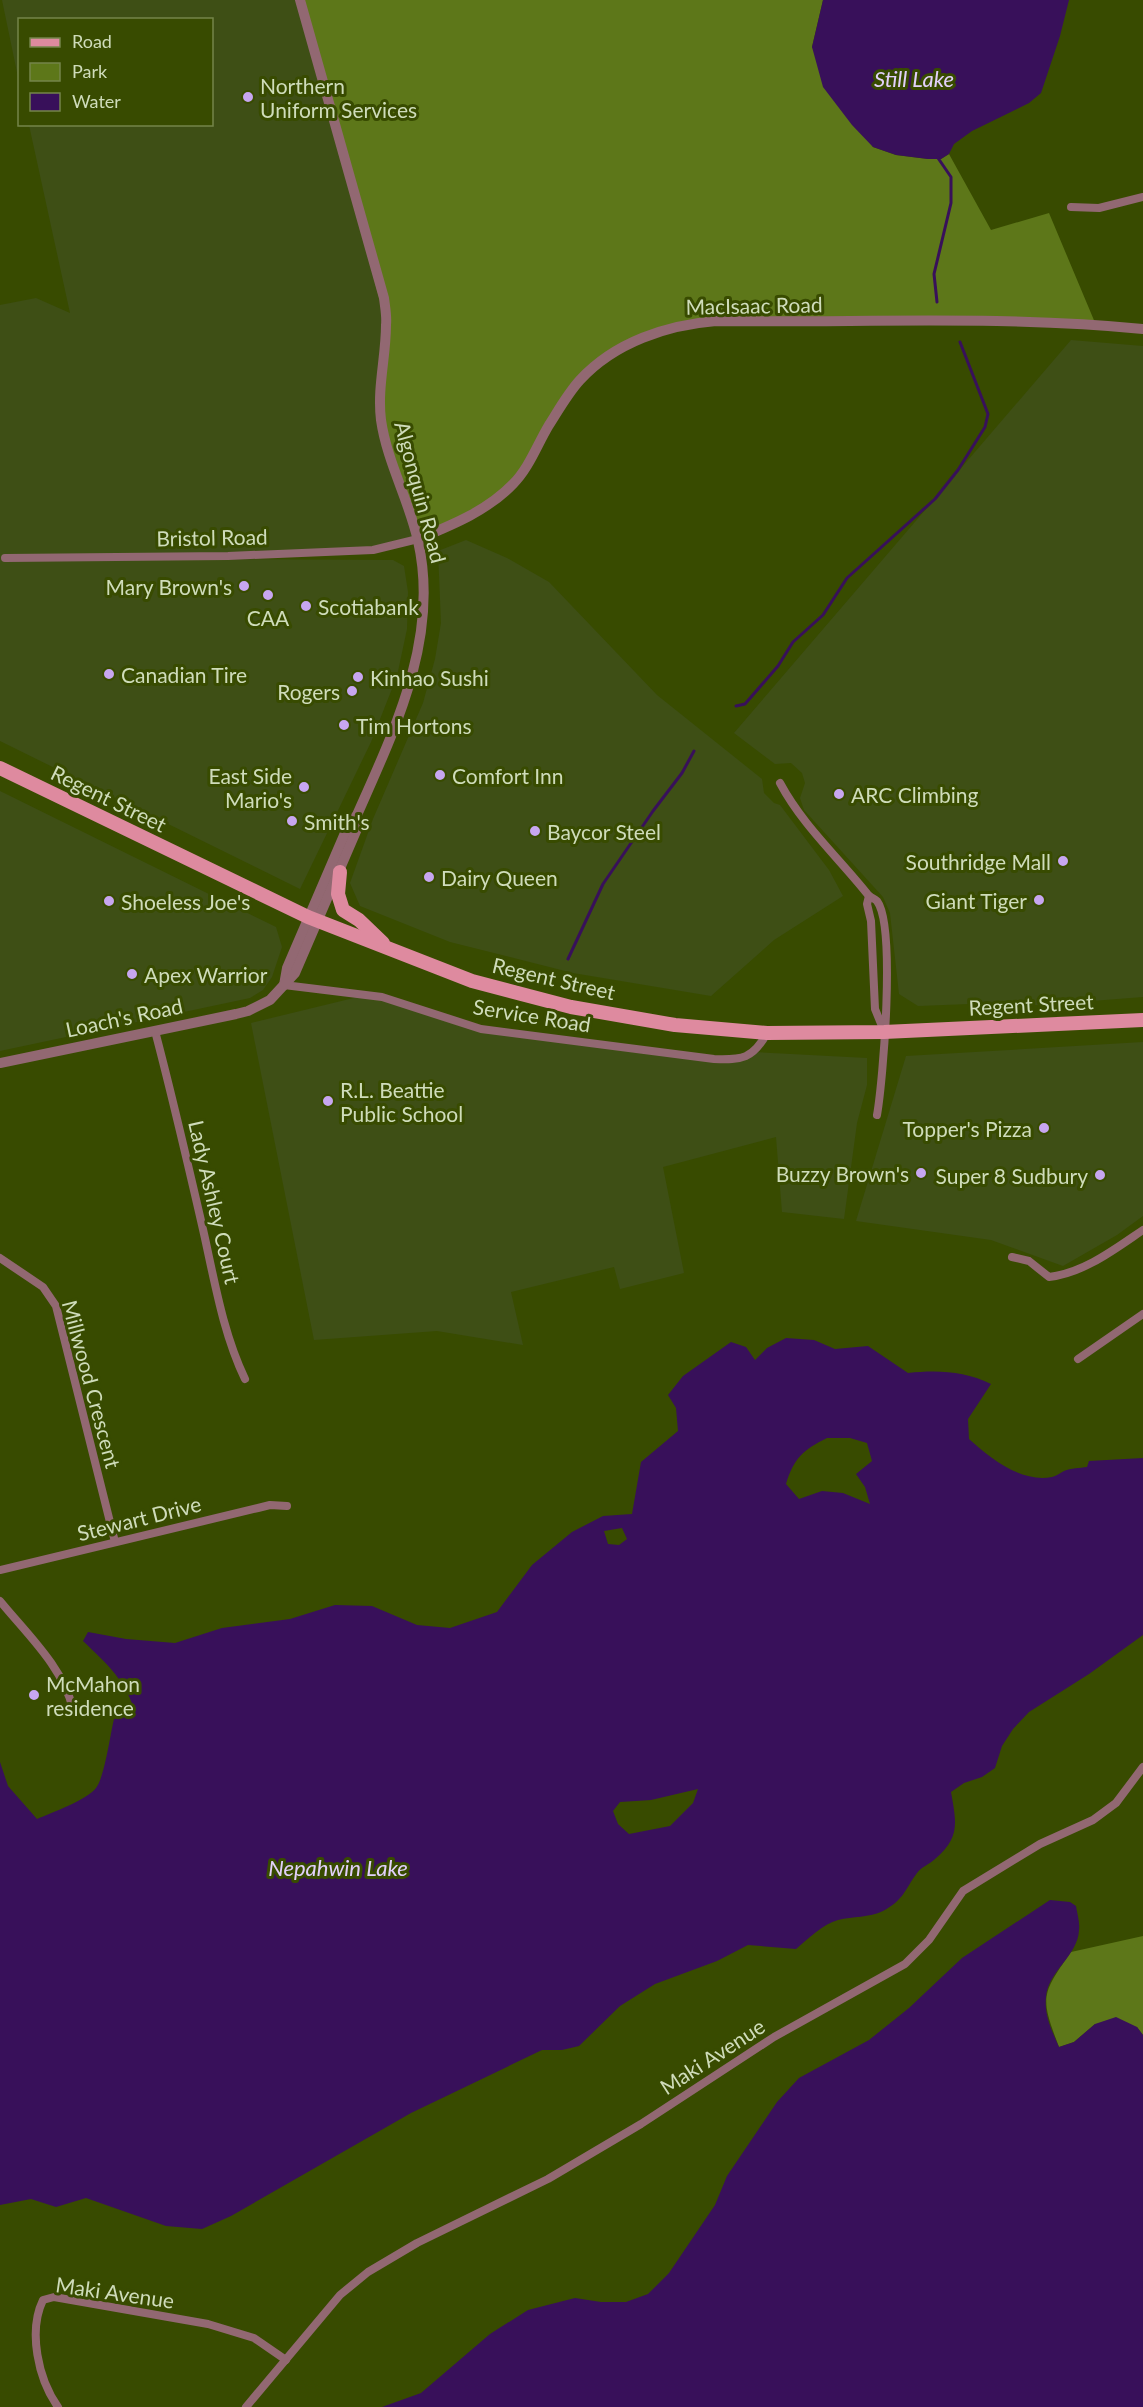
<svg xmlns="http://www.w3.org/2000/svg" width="1143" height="2407" font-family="Lato,sans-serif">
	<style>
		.built { fill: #3e4f15 }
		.green { fill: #5d7719 }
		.water { fill: #38105a; fill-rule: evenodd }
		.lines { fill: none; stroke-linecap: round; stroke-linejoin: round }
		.stream { stroke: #38105a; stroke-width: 3 }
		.minor { stroke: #926872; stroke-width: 8 }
		.tertiary { stroke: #926872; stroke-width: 10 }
		.primary { stroke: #de8a9f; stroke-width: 14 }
		.poi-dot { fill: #c7a6f0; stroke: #384b00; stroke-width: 2 }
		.labels { text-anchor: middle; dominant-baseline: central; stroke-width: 6; stroke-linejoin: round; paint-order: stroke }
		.poi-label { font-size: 21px; fill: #cfdcba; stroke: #384b00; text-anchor: start }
		.street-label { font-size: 21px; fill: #cfdcba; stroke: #384b00 }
		.water-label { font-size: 22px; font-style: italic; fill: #e2d0fb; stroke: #384b00 }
	</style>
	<rect width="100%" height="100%" fill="#384b00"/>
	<g class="built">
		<polygon points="2,0 301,0 377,266 418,539 373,550 64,558 393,560 404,566 408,592 407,629 397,676 371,742 300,889 0,741 0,305 36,298 70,313 29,125 212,124 212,20 20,20 19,82"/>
		<polygon points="1071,340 1143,346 1143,997 1040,1005 969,1004 918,1006 899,994 890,913 883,897 804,810 800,798 805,783 802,773 791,763 775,764 734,733"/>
		<polygon points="466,540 507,558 549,582 657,695 762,779 764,793 774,803 780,805 829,870 843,896 774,940 711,996 573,973 450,942 360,906 350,883 373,819 423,703 435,659 441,623 438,551"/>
		<polygon points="0,791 276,927 282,947 272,977 263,990 250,998 0,1051"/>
		<polygon points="366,995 481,1029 737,1060 755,1052 867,1058 867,1085 857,1123 844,1219 782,1212 776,1137 663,1167 684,1273 620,1289 614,1267 511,1292 523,1345 437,1331 314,1340 251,1023"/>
		<polygon points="1143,1042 1143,1216 1117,1235 1063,1266 991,1240 856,1221 906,1056"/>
	</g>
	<g class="green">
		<polygon points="300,0 823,0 812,47 873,147 896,155 928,159 941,159 949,154 991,230 1049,213 1096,325 716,321 642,338 580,380 527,466 492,503 418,539 381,418 386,324"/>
		<path d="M1143,1936V2035L1137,2027L1095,2024L1074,2042L1059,2047C1040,1997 1041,1995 1071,1952Z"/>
	</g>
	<g class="water">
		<polygon points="823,0 1069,0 1060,36 1041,93 1029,103 972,131 954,144 949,154 941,159 928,159 896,155 873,147 852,125 823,87 812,47"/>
		<path d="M786,1338L814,1340L835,1349L868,1346L908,1373C938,1370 964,1371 991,1384L968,1419L969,1439C990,1458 1021,1483 1052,1477C1056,1476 1060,1473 1064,1471C1071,1468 1080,1468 1087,1467L1089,1461L1143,1458V1635L1089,1674L1029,1712L1013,1729L1002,1746L995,1768L982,1777L964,1783L951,1792C956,1821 961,1837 935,1859C930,1864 921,1867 917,1873C905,1889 904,1900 883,1911C869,1918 853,1916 838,1920C823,1924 808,1939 796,1949L748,1945L717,1961L655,1984L620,2006L579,2046L562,2050H542L411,2113L231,2216L202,2229L166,2226L86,2198L56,2207L31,2199L0,2205V1762L8,1786L37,1819C51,1813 87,1800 96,1788C105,1776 110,1735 114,1719L135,1714C128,1682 106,1663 83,1641L88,1632L126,1639L175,1643L222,1628L290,1619L335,1605L372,1606L417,1625L450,1628L497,1612L532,1565L572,1532L603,1516L632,1514L641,1462L678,1431L676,1408L668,1395L683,1376L731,1342L746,1347L755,1360L767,1348ZM827,1438H850L867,1443L872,1461L856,1474L865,1487L870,1504L843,1493L822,1491L799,1499L786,1484C794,1458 803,1450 827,1438ZM622,1528L627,1539L619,1545L608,1544L604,1531ZM698,1789L693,1803L670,1826L629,1834L618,1824L613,1811L620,1802L651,1800Z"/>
		<path d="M1050,1900L1070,1902L1076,1906C1077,1913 1080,1922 1079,1930C1078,1956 1048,1971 1046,1997C1044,2015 1052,2031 1059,2047L1074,2042L1095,2024L1116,2017L1137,2027L1143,2035V2407H382L421,2393L490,2334L528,2310L575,2298L601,2302H626L648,2294L669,2273L715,2205L727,2176L777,2102L799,2078L869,2040L909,2008L962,1958Z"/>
	</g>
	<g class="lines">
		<g class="stream">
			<polyline points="937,302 934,274 951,203 951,177 938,158"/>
			<polyline points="736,706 745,704 778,666 793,642 823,615 847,578 935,499 958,470 985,427 988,414 960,342"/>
			<polyline points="568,959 603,884 653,811 682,773 694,751"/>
		</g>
		<g class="minor">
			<polyline points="1071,207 1099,208 1143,197"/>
			<polyline points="5,558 228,556 373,550 418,539"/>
			<path d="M780,783C803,826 839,858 869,896C872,898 875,899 877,901C896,926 883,1081 877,1115"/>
			<polyline points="869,896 867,904 871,921 875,1009 884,1031"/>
			<path d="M284,985L382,997L481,1029L714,1059C742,1060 753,1059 767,1033"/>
			<path d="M155,1031C172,1095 187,1160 202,1225C214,1277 222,1331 245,1379"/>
			<path d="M1012,1257L1029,1261L1049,1277C1084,1273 1115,1249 1143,1230"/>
			<polyline points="0,1258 43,1287 56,1306 115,1542"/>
			<polyline points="1078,1359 1143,1314"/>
			<polyline points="0,1570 258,1508 270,1505 287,1506"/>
			<path d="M0,1601C27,1634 63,1667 73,1709"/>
			<path d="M58,2407C38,2379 28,2331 43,2300L54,2297L208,2324L254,2338L286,2360"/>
			<polyline points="246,2407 340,2295 368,2272 417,2243 548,2179 641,2124 774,2037 905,1964 929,1940 963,1891 1040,1844 1093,1820 1116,1803 1143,1767"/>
		</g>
		<g class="tertiary">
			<path d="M418,539C452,525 487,511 513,484C529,468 537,445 549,425C558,411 568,393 580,380C615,342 667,325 716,321C858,323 1002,315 1143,329"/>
			<path d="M284,985L287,968L348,826L357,815C395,729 440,637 418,541C409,500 387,462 381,420C377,388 386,357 386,325C387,316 385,307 384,298L300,0"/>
			<polyline points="0,1063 236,1014 248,1011 270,1000 295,973 357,829 357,815"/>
		</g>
		<g class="primary">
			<polyline points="0,768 308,917 472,981 571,1007 675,1025 767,1033 884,1032 1143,1020"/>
			<polyline points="340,872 338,894 343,910 359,920 383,943"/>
		</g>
	</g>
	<g class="poi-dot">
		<circle cx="248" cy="97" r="6"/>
		<circle cx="244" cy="586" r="6"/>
		<circle cx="268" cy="595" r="6"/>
		<circle cx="306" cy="606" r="6"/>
		<circle cx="109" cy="674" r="6"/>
		<circle cx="358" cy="677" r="6"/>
		<circle cx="352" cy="691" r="6"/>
		<circle cx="344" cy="725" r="6"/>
		<circle cx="440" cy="775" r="6"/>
		<circle cx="304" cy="787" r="6"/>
		<circle cx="839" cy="794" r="6"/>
		<circle cx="292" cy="821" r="6"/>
		<circle cx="535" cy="831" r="6"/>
		<circle cx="1063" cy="861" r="6"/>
		<circle cx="429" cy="877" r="6"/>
		<circle cx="1039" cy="900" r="6"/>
		<circle cx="109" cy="901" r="6"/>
		<circle cx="132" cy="974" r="6"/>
		<circle cx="328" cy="1101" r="6"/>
		<circle cx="1044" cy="1128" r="6"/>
		<circle cx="921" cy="1173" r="6"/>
		<circle cx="1100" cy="1175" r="6"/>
		<circle cx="34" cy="1695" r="6"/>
	</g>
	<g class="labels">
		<g class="poi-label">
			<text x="260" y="85">Northern<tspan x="260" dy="24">Uniform Services</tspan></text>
			<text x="232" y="586" text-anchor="end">Mary Brown's</text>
			<text x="318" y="606">Scotiabank</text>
			<text x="268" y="617" text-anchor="middle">CAA</text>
			<text x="121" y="674">Canadian Tire</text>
			<text x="370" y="677">Kinhao Sushi</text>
			<text x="340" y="691" text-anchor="end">Rogers</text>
			<text x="356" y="725">Tim Hortons</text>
			<text x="292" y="775" text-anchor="end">East Side<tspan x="292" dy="24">Mario's</tspan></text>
			<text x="452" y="775">Comfort Inn</text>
			<text x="851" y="794">ARC Climbing</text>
			<text x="304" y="821">Smith's</text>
			<text x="547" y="831">Baycor Steel</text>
			<text x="1051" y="861" text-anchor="end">Southridge Mall</text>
			<text x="441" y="877">Dairy Queen</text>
			<text x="1027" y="900" text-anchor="end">Giant Tiger</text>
			<text x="121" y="901">Shoeless Joe's</text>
			<text x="144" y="974">Apex Warrior</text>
			<text x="340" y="1089">R.L. Beattie<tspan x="340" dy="24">Public School</tspan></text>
			<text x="1032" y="1128" text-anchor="end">Topper's Pizza</text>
			<text x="909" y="1173" text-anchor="end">Buzzy Brown's</text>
			<text x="1088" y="1175" text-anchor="end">Super 8 Sudbury</text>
			<text x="46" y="1683">McMahon<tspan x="46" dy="24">residence</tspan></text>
		</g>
		<g class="street-label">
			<text transform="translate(754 305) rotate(-1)">MacIsaac Road</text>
			<text transform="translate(421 492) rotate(75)">Algonquin Road</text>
			<text transform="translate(212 537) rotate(-1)">Bristol Road</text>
			<text transform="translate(109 798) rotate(26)">Regent Street</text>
			<text transform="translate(554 978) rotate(13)">Regent Street</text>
			<text transform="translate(1031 1004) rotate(-3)">Regent Street</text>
			<text transform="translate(532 1015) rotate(9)">Service Road</text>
			<text transform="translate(124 1017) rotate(-12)">Loach's Road</text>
			<text transform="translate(215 1202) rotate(77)">Lady Ashley Court</text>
			<text transform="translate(92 1384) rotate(75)">Millwood Crescent</text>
			<text transform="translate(139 1518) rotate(-14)">Stewart Drive</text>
			<text transform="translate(712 2056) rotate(-33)">Maki Avenue</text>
			<text transform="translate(115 2292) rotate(8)">Maki Avenue</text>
		</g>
		<g class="water-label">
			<text x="914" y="78">Still Lake</text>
			<text x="338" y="1867">Nepahwin Lake</text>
		</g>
	</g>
	<rect x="18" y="18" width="195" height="108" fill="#384b00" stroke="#74854a" stroke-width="1.5"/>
	<rect x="30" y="38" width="30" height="9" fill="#de8a9f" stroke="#74854a" stroke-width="1.5"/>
	<text x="72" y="48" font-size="18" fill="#cfdcba">Road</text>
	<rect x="30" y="63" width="30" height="18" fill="#5d7719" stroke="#74854a" stroke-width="1.5"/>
	<text x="72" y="78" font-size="18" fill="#cfdcba">Park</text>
	<rect x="30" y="93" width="30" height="18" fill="#38105a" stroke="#74854a" stroke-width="1.5"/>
	<text x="72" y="108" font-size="18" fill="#cfdcba">Water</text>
</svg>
